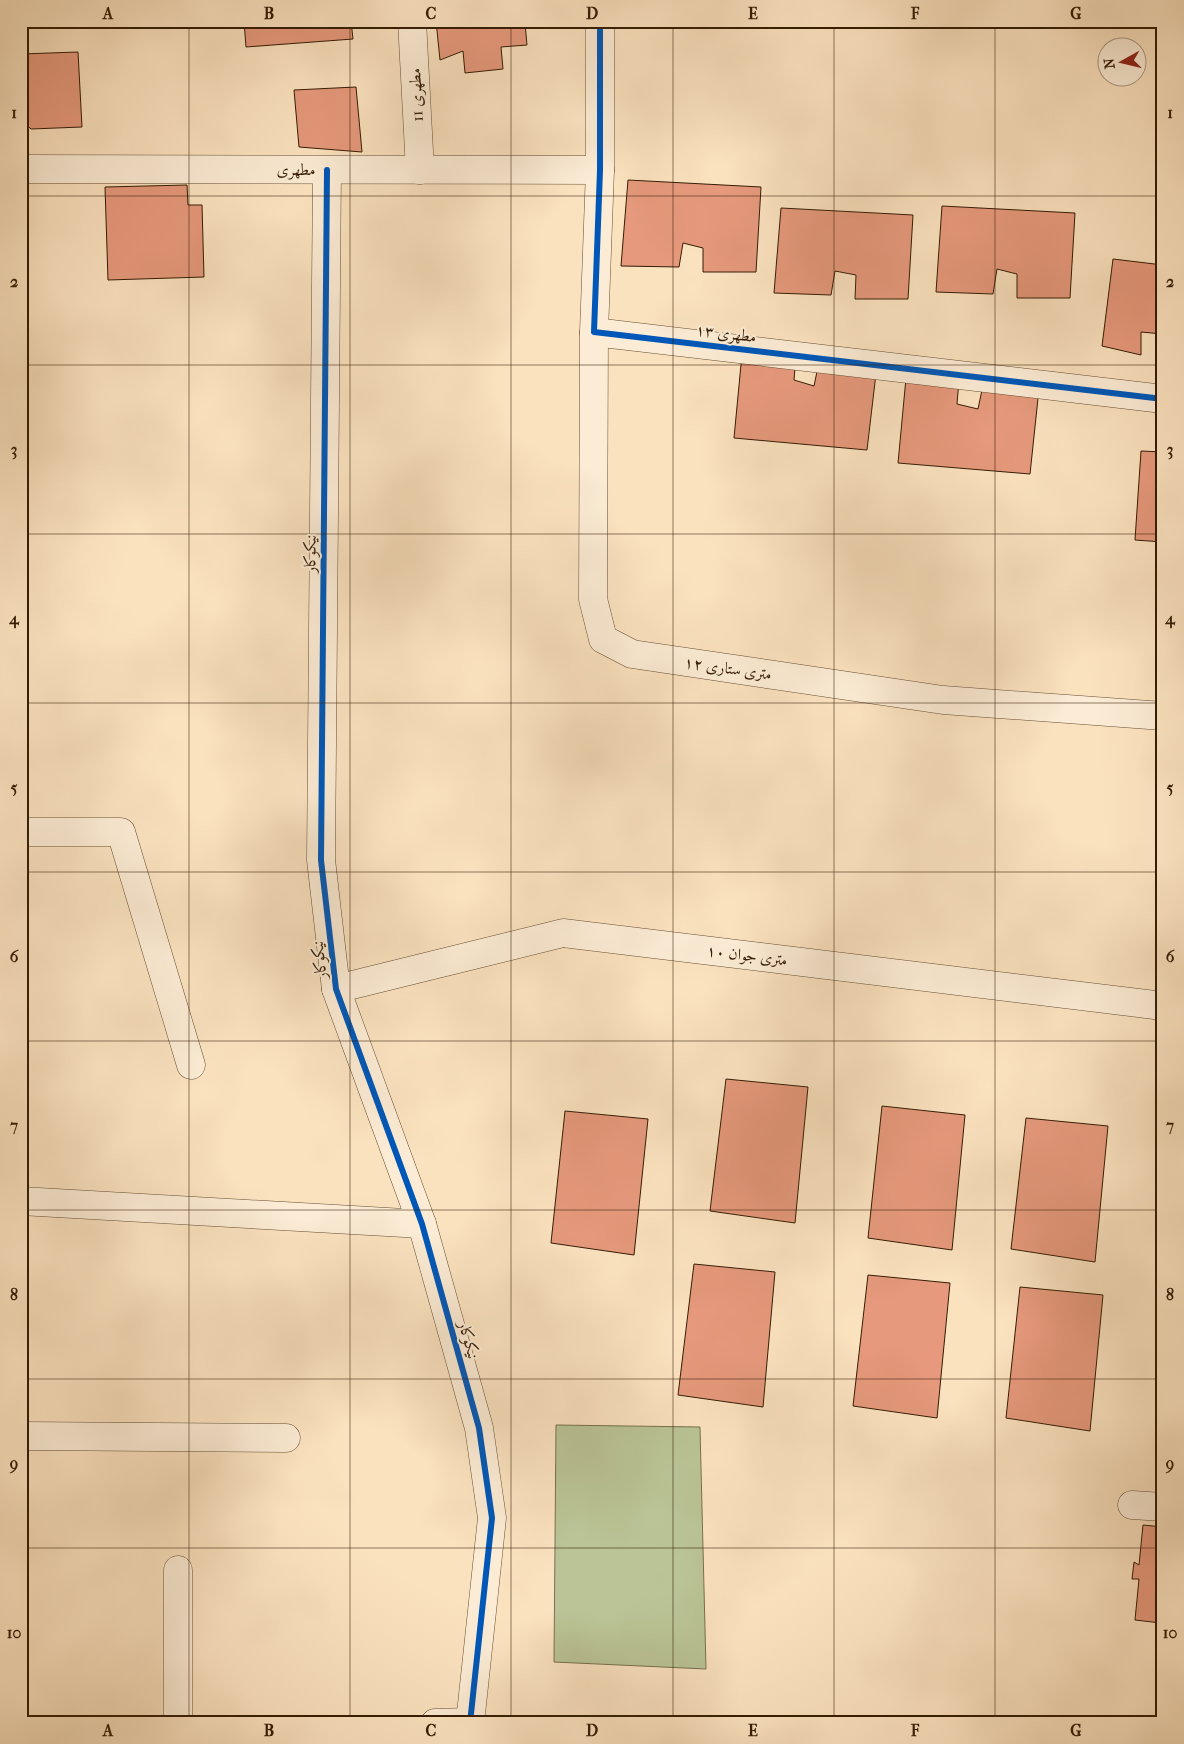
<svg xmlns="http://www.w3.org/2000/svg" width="1184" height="1744" font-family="'IM FELL French Canon',Amiri,serif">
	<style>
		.green { fill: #bac496; stroke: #77704d }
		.building { fill: #e6997c; stroke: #341c04 }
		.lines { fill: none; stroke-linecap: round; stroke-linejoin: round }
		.minor-casing { stroke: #664e33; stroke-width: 29 }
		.minor { stroke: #fcecd5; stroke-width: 28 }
		.cycleway-casing { stroke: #fcecd5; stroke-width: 9 }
		.cycleway { stroke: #0057b8; stroke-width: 6 }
		.grid { fill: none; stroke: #341c04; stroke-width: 1; stroke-opacity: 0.55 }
		.labels { text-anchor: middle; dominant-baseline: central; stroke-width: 4; stroke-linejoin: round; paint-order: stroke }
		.street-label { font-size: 16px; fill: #341c04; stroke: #fcecd5 }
		.neatline { fill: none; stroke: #341c04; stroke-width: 2 }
		.grid-label { font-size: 16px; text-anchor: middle; font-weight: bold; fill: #341c04 }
	</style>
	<rect width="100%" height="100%" fill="#fbe2bf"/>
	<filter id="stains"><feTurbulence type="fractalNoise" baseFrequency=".004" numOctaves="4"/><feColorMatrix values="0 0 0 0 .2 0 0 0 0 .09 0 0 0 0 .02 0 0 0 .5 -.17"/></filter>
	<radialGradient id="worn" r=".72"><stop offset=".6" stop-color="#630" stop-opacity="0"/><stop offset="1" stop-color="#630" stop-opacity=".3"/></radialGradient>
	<polygon class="green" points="556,1425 700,1427 706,1669 554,1662"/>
	<g class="building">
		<polygon points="244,21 351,21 353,39 246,47"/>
		<polygon points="436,21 551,21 525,23 527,45 501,47 503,69 465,73 463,51 440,60"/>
		<polygon points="78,52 82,127 31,129 21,120 21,54"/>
		<polygon points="356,87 362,152 299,147 294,90"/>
		<polygon points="628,180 761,187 756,272 703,272 703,248 683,243 679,267 621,266"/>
		<polygon points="187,185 188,205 202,205 204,277 108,280 105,187"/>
		<polygon points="942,206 1075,213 1070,298 1017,298 1017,274 997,269 993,294 936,292"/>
		<polygon points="781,208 913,215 908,299 855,299 856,275 835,271 831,295 774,293"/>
		<polygon points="1113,259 1163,265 1163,334 1141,332 1141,355 1102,346"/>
		<polygon points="742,354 796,356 794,380 814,386 819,362 877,365 867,450 734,438"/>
		<polygon points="906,378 959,380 957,404 978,409 983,385 1039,389 1030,474 898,463"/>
		<polygon points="1141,451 1163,452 1163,542 1135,540"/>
		<polygon points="726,1079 808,1087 795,1223 710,1211"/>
		<polygon points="882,1106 965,1115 952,1250 868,1238"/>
		<polygon points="565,1111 648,1119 634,1255 551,1243"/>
		<polygon points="1026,1118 1108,1126 1095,1262 1011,1249"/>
		<polygon points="694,1264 775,1272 763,1407 678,1395"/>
		<polygon points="868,1275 950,1283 937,1418 853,1406"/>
		<polygon points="1020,1287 1103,1295 1090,1431 1006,1418"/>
		<polygon points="1143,1525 1163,1527 1163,1647 1159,1646 1161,1623 1135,1620 1139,1579 1132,1579 1134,1562 1139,1565"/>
	</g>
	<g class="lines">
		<g class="minor-casing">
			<g id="minor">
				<polyline points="412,21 420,170"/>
				<polyline points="600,21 600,170 594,332 1163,399"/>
				<polyline points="21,169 600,170"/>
				<polyline points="327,170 321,860 336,989 422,1224 479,1428 492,1518 470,1723"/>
				<polyline points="594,332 593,599 603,639 632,654 943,700 1163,716"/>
				<polyline points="21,832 121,832 191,1065"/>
				<polyline points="336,989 563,933 1163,1006"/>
				<polyline points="21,1201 422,1224"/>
				<polyline points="21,1436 286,1438"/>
				<polyline points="1132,1505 1163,1507"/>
				<polyline points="178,1570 178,1723"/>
				<polyline points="435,1723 470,1722"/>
			</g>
		</g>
		<use href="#minor" class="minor"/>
		<g class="cycleway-casing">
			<g id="cycleway">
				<polyline points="600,21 600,170 594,332 1163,399"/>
				<polyline points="327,170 321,860 336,989 422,1224 479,1428 492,1518 470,1723"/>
			</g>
		</g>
		<use href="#cycleway" class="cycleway"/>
	</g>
	<path class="grid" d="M189,21V1723M350,21V1723M511,21V1723M673,21V1723M834,21V1723M995,21V1723M21,196H1163M21,365H1163M21,534H1163M21,703H1163M21,872H1163M21,1041H1163M21,1210H1163M21,1379H1163M21,1548H1163"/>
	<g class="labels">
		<g class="street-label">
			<text transform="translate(416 95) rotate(-93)">مطهری 11</text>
			<text x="296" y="169">مطهری</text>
			<text transform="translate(726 333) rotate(7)">مطهری ۱۳</text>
			<text transform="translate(310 554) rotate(-89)">نیکوکار</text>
			<text transform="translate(728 668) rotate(8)">۱۲ متری ستاری</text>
			<text transform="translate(747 955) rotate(7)">۱۰ متری جوان</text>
			<text transform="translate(319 960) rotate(-96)">نیکوکار</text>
			<text transform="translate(469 1340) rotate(74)">نیکوکار</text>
		</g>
	</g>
	<rect width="1184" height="1744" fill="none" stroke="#fbe2bf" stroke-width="55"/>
	<g transform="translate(1122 62) rotate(262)"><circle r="24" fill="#fcecd5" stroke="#ac9981"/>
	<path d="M0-4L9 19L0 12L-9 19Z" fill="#8f2418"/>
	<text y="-8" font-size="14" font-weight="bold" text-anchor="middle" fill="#341c04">N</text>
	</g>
	<rect x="28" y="28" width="1128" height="1688" class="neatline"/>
	<g class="grid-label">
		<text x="108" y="19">A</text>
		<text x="269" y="19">B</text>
		<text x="431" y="19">C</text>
		<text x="592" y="19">D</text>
		<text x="753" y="19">E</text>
		<text x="915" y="19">F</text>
		<text x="1076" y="19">G</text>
		<text x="14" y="118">1</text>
		<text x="1170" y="118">1</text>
		<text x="14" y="287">2</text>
		<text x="1170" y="287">2</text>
		<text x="14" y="455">3</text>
		<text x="1170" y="455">3</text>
		<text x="14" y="624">4</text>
		<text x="1170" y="624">4</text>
		<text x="14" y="793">5</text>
		<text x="1170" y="793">5</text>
		<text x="14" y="962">6</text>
		<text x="1170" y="962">6</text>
		<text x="14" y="1131">7</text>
		<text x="1170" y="1131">7</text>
		<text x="14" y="1300">8</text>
		<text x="1170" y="1300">8</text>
		<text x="14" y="1469">9</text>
		<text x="1170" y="1469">9</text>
		<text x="14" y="1638">10</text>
		<text x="1170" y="1638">10</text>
		<text x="108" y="1736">A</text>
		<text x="269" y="1736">B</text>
		<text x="431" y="1736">C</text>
		<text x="592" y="1736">D</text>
		<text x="753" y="1736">E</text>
		<text x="915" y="1736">F</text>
		<text x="1076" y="1736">G</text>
	</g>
	<rect width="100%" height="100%" filter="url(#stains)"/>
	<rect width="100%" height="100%" fill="url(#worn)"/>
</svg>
